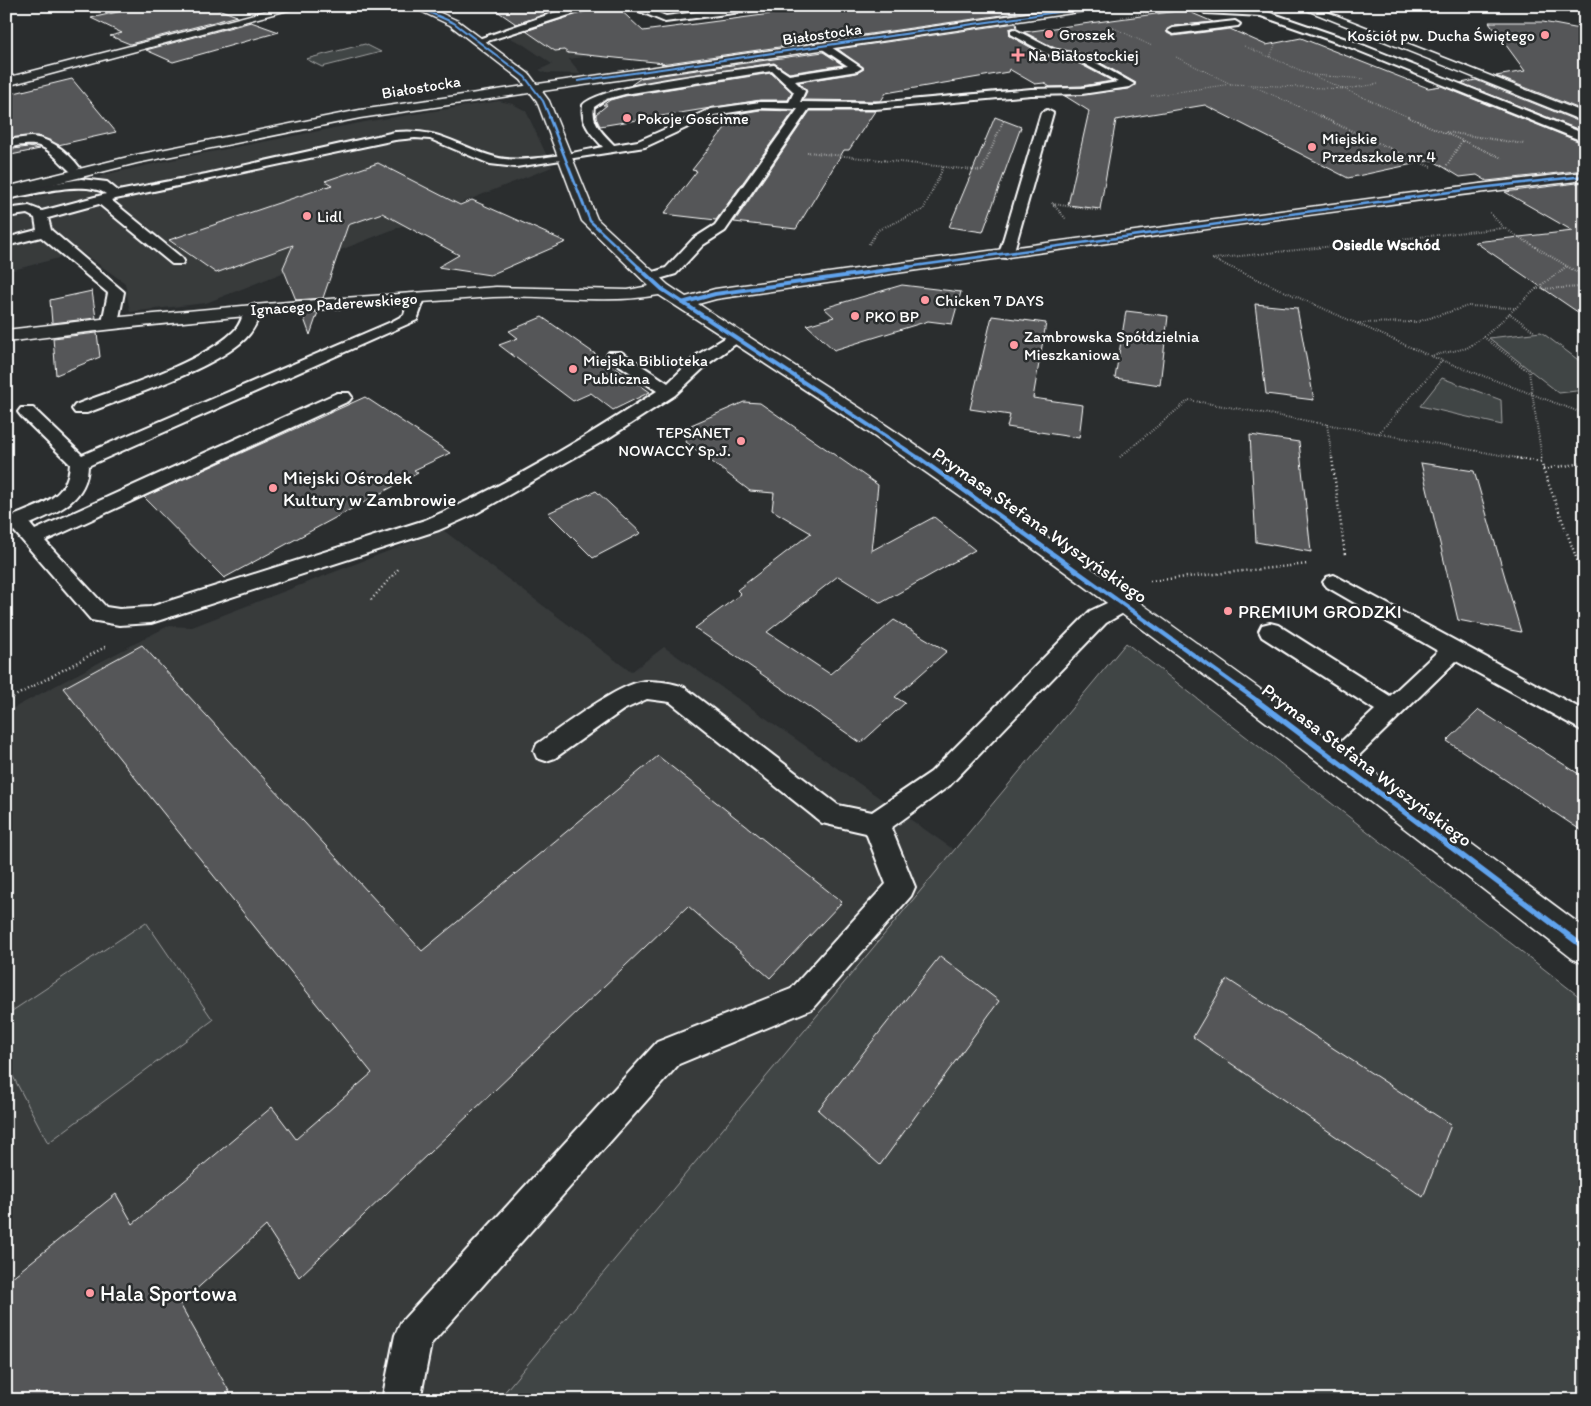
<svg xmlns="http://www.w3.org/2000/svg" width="1591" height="1406" font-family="Itim,sans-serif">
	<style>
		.built { fill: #373a3b }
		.green { fill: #414445; stroke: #a0a2a2 }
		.building { fill: #555758; stroke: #fff }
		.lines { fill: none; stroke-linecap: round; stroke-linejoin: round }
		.lane-casing { stroke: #fff; stroke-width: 4 }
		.street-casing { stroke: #fff; stroke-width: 3 }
		.secondary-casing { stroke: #fff; stroke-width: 3 }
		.path-far2 { stroke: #fff; stroke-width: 1; stroke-dasharray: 0.5 2; stroke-linecap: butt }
		.path-far1 { stroke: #fff; stroke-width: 2; stroke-dasharray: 0.5 2; stroke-linecap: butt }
		.path { stroke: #fff; stroke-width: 2.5; stroke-dasharray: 1 3; stroke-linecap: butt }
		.lane { fill: #2a2d2e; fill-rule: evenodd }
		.street { fill: #2a2d2e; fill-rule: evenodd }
		.secondary { fill: #2a2d2e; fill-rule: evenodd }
		.cycleway-far4-casing { stroke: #2a2d2e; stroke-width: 3 }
		.cycleway-far3-casing { stroke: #2a2d2e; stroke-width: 4.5 }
		.cycleway-far2-casing { stroke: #2a2d2e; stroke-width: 5.5 }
		.cycleway-far1-casing { stroke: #2a2d2e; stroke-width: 7 }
		.cycleway-casing { stroke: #2a2d2e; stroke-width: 9 }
		.cycleway-far4 { stroke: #60a3ed; stroke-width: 2 }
		.cycleway-far3 { stroke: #60a3ed; stroke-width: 2.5 }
		.cycleway-far2 { stroke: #60a3ed; stroke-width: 4 }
		.cycleway-far1 { stroke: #60a3ed; stroke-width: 4.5 }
		.cycleway { stroke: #60a3ed; stroke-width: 5.5 }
		.poi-dot { fill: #ff9aa2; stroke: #2a2d2e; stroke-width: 2 }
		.labels { text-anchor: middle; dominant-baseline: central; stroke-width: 5; stroke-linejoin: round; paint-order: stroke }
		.far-street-label { font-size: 16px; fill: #fff; stroke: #2a2d2e }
		.far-poi-label { font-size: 16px; fill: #fff; stroke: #2a2d2e; text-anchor: start }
		.far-neighbourhood-label { font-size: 16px; font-weight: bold; fill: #fff; stroke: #2a2d2e }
		.poi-label { font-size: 19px; fill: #fff; stroke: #2a2d2e; text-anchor: start }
		.street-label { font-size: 19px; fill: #fff; stroke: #2a2d2e }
		.near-poi-label { font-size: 22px; fill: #fff; stroke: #2a2d2e; text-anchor: start }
	</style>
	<rect width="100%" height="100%" fill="#2a2d2e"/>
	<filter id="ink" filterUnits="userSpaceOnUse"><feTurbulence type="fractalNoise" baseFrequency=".02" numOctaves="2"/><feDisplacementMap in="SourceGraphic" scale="10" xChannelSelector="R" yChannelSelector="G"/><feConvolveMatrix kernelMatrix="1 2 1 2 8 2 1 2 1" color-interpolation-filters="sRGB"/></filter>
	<g filter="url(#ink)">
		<g class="built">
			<polygon points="589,22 624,51 569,59 581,74 545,73 539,70 552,64 521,43 510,38 524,32"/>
			<polygon points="499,101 513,104 526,111 552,167 206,303 130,312 125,283 81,252 6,272 6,203 81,188 103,175 190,156 370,121"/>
			<polygon points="443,530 631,672 664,647 957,852 501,1400 6,1400 6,712 168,626 192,627"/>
		</g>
		<g class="green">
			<polygon points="365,44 381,52 322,67 306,59"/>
			<polygon points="1541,332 1585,365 1585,390 1559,393 1489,338"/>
			<polygon points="1442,378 1501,400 1502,425 1420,406"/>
			<polygon points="1126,643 1585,1001 1585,1400 498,1400"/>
			<polygon points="146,922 213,1020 48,1143 6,1063 6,1015"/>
		</g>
		<g class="building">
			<polygon points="144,6 210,6 237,16 130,44 110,36 122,33 91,18"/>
			<polygon points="490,6 572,6 516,24"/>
			<polygon points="600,6 616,6 643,31 831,6 1015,6 1016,13 661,64 664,63 568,53 564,50 555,51 526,31"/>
			<polygon points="1185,10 1213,22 1173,26 1167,29 1167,33 1173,36 1230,29 1266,45 1301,38 1428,88 1441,86 1585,144 1585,170 1487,181 1477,175 1460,177 1432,160 1348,178 1205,105 1116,120 1100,209 1068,205 1089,111 1065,96 1129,89 1136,83 1085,54 1055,48 1024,32"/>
			<polygon points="251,22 279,32 173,62 146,50"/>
			<polygon points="1489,22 1543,22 1585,30 1585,111 1496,76 1525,71"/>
			<polygon points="1016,23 1017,28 1009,29 1010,36 1046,56 1076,62 1112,81 1082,86 1050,87 1044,83 1035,84 1009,69 1008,72 886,93 881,101 803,100 807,91 799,82 857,73 864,69 838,49"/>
			<polygon points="823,52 843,65 789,73 774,63 631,85 641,78"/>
			<polygon points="771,73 792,92 788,100 760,100 600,126 596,118 596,114 607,105 603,105 610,100 625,96"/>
			<polygon points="72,79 116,132 58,145 38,136 6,138 6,95"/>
			<polygon points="1476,80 1585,124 1585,132 1461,83"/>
			<polygon points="760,110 794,111 716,220 664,214 697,171 692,170 736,114"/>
			<polygon points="810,111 875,111 849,150 844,150 796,229 734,222"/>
			<polygon points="995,117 1021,127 983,232 949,227"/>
			<polygon points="28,147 40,149 6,156 6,150"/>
			<polygon points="378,163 460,205 472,200 566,242 490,275 438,267 459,255 382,213 348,225 323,298 296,300 283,268 293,245 216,273 169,240 332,185 325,181"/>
			<polygon points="1585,182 1585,317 1475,242 1573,231 1505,192"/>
			<polygon points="902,285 961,292 952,324 928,321 834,350 807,325 834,317 824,308"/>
			<polygon points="92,291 96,318 52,323 50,300"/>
			<polygon points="1255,304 1297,308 1314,400 1266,394"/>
			<polygon points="1126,311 1168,316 1160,385 1115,378"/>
			<polygon points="318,312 310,335 302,313"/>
			<polygon points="992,316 1046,323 1033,398 1083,405 1079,438 1007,427 1010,415 970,409"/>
			<polygon points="542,317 650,392 613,410 591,393 573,401 499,345 518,338 509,331"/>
			<polygon points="97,333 100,357 56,375 53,338"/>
			<polygon points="365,397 450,453 414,470 418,473 224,578 144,497"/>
			<polygon points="744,402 760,403 878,485 871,551 934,517 975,550 881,603 838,576 767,632 830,674 894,620 947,651 895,697 905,703 861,743 695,628 741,594 737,590 811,533 772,510 774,493 750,491 686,442 691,425"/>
			<polygon points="1250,435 1299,442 1311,552 1256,542"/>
			<polygon points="1421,463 1474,471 1521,632 1458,620"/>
			<polygon points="596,491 641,533 593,558 548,513"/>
			<polygon points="142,645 422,951 658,756 842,902 770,978 688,906 299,1277 266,1226 180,1304 234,1400 6,1400 6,1282 116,1194 133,1224 272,1107 296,1139 372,1073 63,688"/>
			<polygon points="1479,710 1585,778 1585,833 1447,741"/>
			<polygon points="940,956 999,1001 880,1165 818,1110"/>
			<polygon points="1227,979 1451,1125 1423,1197 1193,1037"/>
		</g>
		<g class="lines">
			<g class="lane-casing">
				<g id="lane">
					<polygon points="581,6 598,6 481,43 473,41 553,13"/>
					<polygon points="627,6 641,6 666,16 741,6 768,6 764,9 665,22"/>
					<polygon points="1208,8 1265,11 1355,42 1585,134 1585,142 1347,46 1261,16 1205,13 1203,11"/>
					<polygon points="1235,21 1240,24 1238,26 1173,34 1168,31 1173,28"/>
					<path d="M1014,29L1054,50L1084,56L1134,84L1129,87L1082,94L1031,95L875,109H809L725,231L703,245L676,274L649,282L642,278L644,275L666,268L693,239L715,225L798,109L760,108L714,115L645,147L516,167L490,164L430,139L415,138L395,140L111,200L182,258L184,261L182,264H172L99,204L48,218L51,230L124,292L118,323L110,328L102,323L108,293L41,237L6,246V238L37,230L35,218L27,214L6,217V209L29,206L42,211L106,194C85,179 31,195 6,199V191L81,179L107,182L118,191L206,174L395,132C441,128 454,145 495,157C521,165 575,152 603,147C591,134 580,123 583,105C601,84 740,70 774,65L789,75L848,66L821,48L820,46L825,43L862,68L857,71L795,81L805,91L800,102L875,103L1031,89L1082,88L1118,82L1077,60L1047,54L1011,34V30ZM772,71L794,92L789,102H760L711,109L638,141L614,145C603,133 591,124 594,107L606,99L625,94Z"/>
					<polygon points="1047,110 1053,113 1013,254 1006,258 1001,257 999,254 1041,113"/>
					<path d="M30,137C51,138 68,152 80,168L74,172L70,171C44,146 43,140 6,148V140Z"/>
					<path d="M417,293L425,298L417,320L88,466C87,500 58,512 30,524L35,530L337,393H349L352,397L349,401L45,541L106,607L119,609L150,607L425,520C506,486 583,439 657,391L609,358L607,355L609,352H621L668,383L697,355L730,335L736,333L744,338L709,363L675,395L607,439L477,513L439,530L151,623L119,625L91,620L14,531L6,534V519C35,506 68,501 70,464L21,416L18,412L21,408H33L82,455L391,322L404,315L409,298Z"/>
					<path d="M253,304L261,309C258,321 254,330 245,339C212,370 130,396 87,413H75L72,409L75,405C119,388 199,364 233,332C242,324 241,315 248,306Z"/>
					<polygon points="1334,575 1585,711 1585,732 1456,661 1347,767 1338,770 1329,767 1326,760 1329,753 1375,710 1262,637 1259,631 1262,625 1270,623 1278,625 1390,696 1438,651 1327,587 1323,582 1327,577"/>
					<path d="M1124,595L1132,598L1135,603L1132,608L1106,623L949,786L891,828L915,887L911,896L812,1009L679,1064L431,1344L420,1400H382L395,1335L401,1322L657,1042L791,989L886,884L866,833L822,823L670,702L647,699L623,710L555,758L546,761L537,758L534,751L537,744C561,728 620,682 646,681C659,681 673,683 684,687L838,805L872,812L931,772L1090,611Z"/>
				</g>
			</g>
			<g class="street-casing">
				<path id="street" d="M410,6H425L458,21L529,74L549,101L597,219L668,285L686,297L715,289L864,268L1479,184L1585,172V180C1295,214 1005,258 716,299L698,304C768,350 839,393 908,440C1138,598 1362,762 1585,928V964L1573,959C1349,785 1125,610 891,448C815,395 736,345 659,295C602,305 549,294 493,297C330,308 168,321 6,342V330L110,318L288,302L496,287L628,290L649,286L582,221L537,101L521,80L450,25Z"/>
			</g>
			<g class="secondary-casing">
				<g id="secondary">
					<polygon points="285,6 303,6 6,86 6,78"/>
					<polygon points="1075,6 1104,6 1099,9 360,118 137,163 6,196 6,187 136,155 360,110"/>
					<polygon points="1297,6 1312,6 1585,113 1585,122"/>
				</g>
			</g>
			<g class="path-far2">
				<polyline points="1125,8 1139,6"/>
				<polyline points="322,9 332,6"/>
				<polyline points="1121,17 1155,12"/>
				<polyline points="1112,27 1152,46"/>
				<polyline points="1244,46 1411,118"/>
				<polyline points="1176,57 1231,84"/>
				<polyline points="1270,57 1275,45"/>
				<polyline points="1313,75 1365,79"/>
				<polyline points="1253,86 1324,118"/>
				<polyline points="1151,96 1231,84 1346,89 1378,84"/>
			</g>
			<g class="path-far1">
				<polyline points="1321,117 1431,167"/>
				<polyline points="1408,117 1502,158"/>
				<polyline points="1446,132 1524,144"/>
				<polyline points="807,152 982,171 1004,119"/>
				<polyline points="1447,165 1462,141"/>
				<polyline points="1052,203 1066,219"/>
				<polyline points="1053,204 1101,211"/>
				<polyline points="1490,213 1503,227"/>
				<polyline points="869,244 878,230 923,210 944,166"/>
				<polyline points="1585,277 1504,228 1212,259 1430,356 1585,414"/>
				<polyline points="1536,289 1585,287"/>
				<polyline points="1509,313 1535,332"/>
				<polyline points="1358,323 1417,322 1468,306 1514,308"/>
				<polyline points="1484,337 1529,372 1542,459"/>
				<polyline points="1431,356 1467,348 1484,337 1536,289 1567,266"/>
				<polyline points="1327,424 1332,459"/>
				<polyline points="1379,433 1442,361"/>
				<polyline points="1120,457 1189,400 1523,459"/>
			</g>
			<g class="path">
				<polyline points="1332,458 1345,555"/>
				<polyline points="1516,458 1541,462"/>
				<polyline points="1541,458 1543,469 1585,581"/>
				<polyline points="1543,469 1585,463"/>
				<polyline points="1150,581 1308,564"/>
				<polyline points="371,600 400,567"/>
				<polyline points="6,701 107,646"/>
			</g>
			<use href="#lane" class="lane"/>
			<use href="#street" class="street"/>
			<use href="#secondary" class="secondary"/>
			<g class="cycleway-far4-casing">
				<g id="cycleway-far4">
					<polyline points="415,6 454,23 525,77 543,101 550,118"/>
					<polyline points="578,81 1099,6"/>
				</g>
			</g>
			<g class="cycleway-far3-casing">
				<g id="cycleway-far3">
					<polyline points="549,117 590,221 640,268"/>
					<polyline points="900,268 1479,188 1585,176"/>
				</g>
			</g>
			<g class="cycleway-far2-casing">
				<g id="cycleway-far2">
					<polyline points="638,267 662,289 920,459"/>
					<polyline points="682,303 715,294 909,267"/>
				</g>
			</g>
			<g class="cycleway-far1-casing">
				<polyline id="cycleway-far1" points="919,458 1259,702"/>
			</g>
			<g class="cycleway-casing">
				<polyline id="cycleway" points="1257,701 1585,948"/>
			</g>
			<use href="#cycleway-far4" class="cycleway-far4"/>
			<use href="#cycleway-far3" class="cycleway-far3"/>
			<use href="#cycleway-far2" class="cycleway-far2"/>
			<use href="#cycleway-far1" class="cycleway-far1"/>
			<use href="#cycleway" class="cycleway"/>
		</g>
	</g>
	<g class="poi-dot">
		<circle cx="1049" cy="34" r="5"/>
		<circle cx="1545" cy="35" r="5"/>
		<path d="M1015.5 47.5h5v5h5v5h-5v5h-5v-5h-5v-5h5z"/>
		<circle cx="627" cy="118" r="5"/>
		<circle cx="1312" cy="147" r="5"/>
		<circle cx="307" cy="216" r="5"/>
		<circle cx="925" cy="300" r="5"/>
		<circle cx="855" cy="316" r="5"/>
		<circle cx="1014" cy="345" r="5"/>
		<circle cx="573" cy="369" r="5"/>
		<circle cx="741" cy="441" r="5"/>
		<circle cx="273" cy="488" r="5"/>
		<circle cx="1228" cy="611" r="5"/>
		<circle cx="90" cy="1293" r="5"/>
	</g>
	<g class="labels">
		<g class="far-street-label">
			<text transform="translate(822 34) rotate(-8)">Białostocka</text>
			<text transform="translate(421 87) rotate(-9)">Białostocka</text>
			<text transform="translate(334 304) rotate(-4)">Ignacego Paderewskiego</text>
		</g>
		<g class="far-poi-label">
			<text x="1059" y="34">Groszek</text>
			<text x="1535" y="35" text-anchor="end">Kościół pw. Ducha Świętego</text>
			<text x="1028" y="55">Na Białostockiej</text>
			<text x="637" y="118">Pokoje Gościnne</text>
			<text x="1322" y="138">Miejskie<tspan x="1322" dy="18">Przedszkole nr 4</tspan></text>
			<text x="317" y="216">Lidl</text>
			<text x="935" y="300">Chicken 7 DAYS</text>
			<text x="865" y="316">PKO BP</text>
			<text x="1024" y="336">Zambrowska Spółdzielnia<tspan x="1024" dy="18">Mieszkaniowa</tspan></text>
			<text x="583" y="360">Miejska Biblioteka<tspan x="583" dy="18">Publiczna</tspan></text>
			<text x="731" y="432" text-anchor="end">TEPSANET<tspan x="731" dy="18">NOWACCY Sp.J.</tspan></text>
		</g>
		<g class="far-neighbourhood-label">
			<text x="1386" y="244">Osiedle Wschód</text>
		</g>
		<g class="poi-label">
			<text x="283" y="477">Miejski Ośrodek<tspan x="283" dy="22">Kultury w Zambrowie</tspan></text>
			<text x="1238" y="611">PREMIUM GRODZKI</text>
		</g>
		<g class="street-label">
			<text transform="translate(1040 525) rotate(35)">Prymasa Stefana Wyszyńskiego</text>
			<text transform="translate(1367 765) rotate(37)">Prymasa Stefana Wyszyńskiego</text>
		</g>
		<g class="near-poi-label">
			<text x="100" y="1293">Hala Sportowa</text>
		</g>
	</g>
	<rect width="1591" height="1406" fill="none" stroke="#2a2d2e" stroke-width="25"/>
	<rect x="12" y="12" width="1566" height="1381" fill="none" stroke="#fff" stroke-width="2" filter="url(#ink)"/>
</svg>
